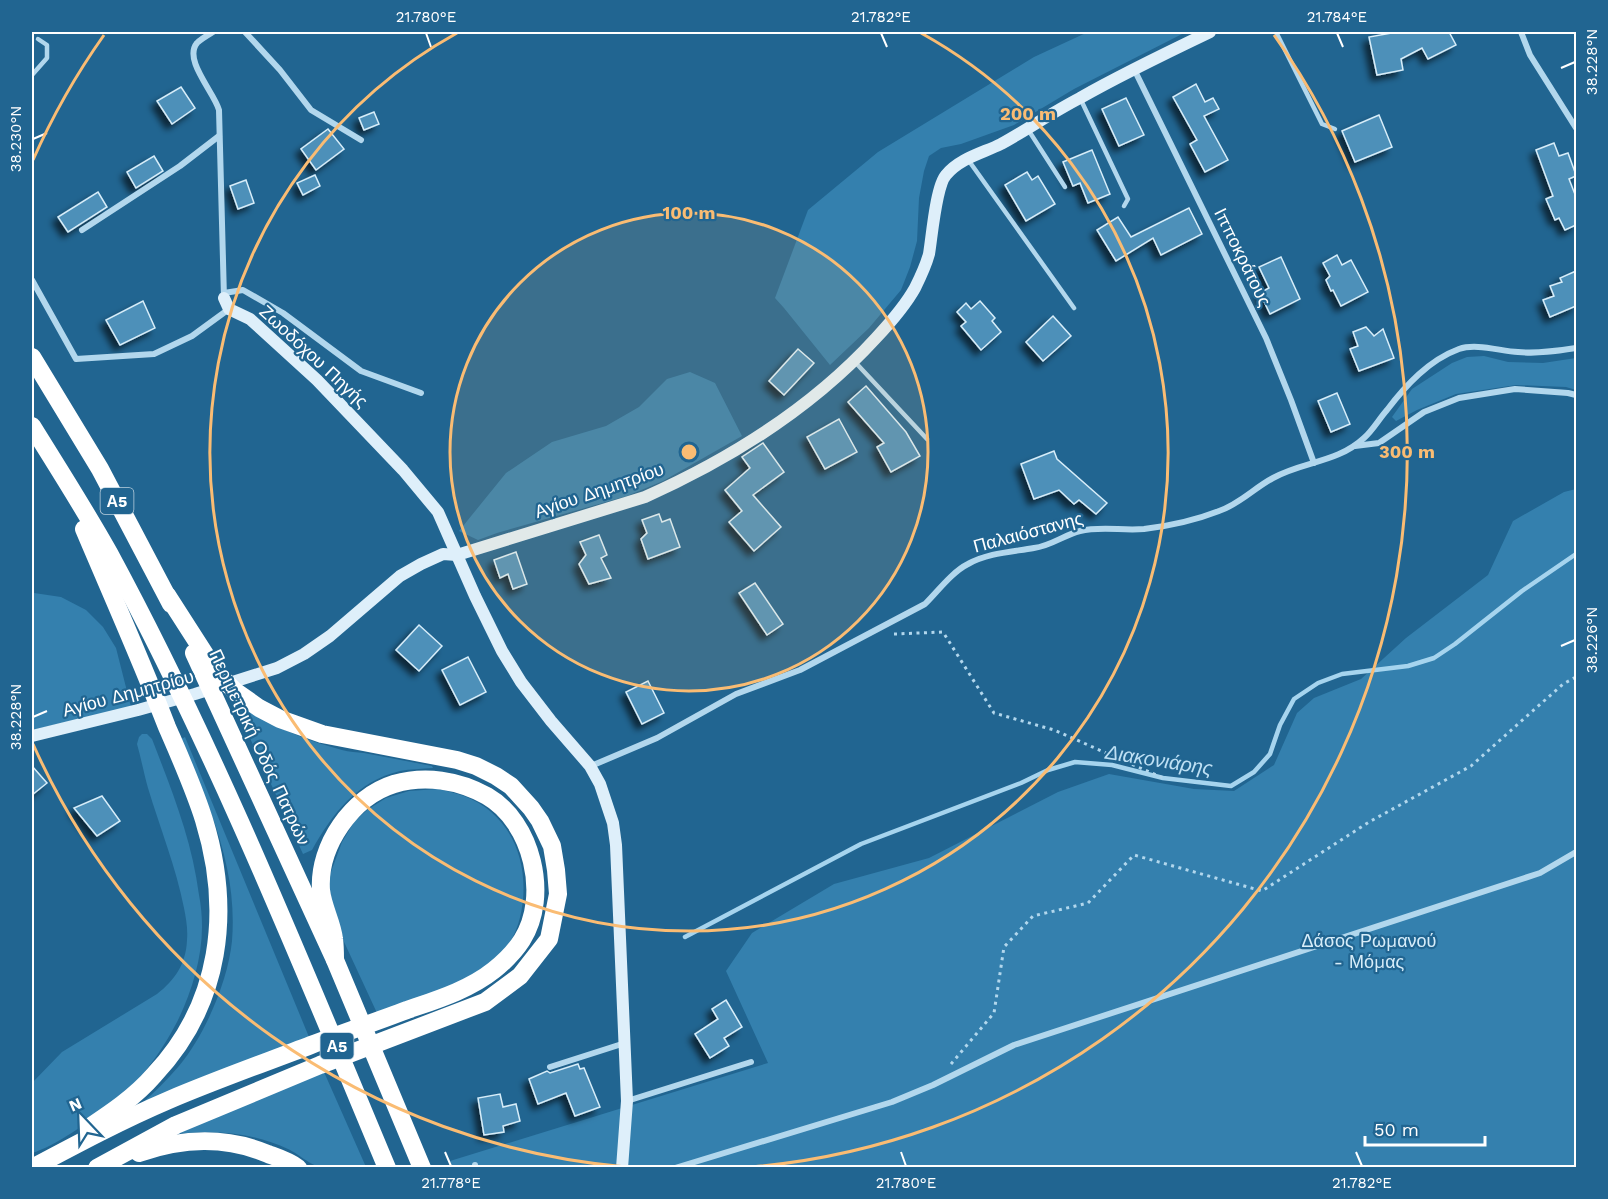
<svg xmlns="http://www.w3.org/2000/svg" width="1608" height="1199" font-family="'Work Sans',sans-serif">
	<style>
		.green { fill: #3480ae }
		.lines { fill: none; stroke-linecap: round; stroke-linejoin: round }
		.stream { stroke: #a6d4ee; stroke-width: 4.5 }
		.building { fill: #4d90b9; stroke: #d7edf9; stroke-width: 1.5; filter: url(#shadow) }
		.path { stroke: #b2d7ed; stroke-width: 3; stroke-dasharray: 3 4.5; stroke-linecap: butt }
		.lane { stroke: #b2d7ed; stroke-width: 4.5 }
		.street { stroke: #b2d7ed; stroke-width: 6 }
		.secondary { stroke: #deeffa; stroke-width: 12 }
		.highway { stroke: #fff; stroke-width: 18 }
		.ticks { fill: none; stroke: #fff; stroke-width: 2 }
		.ring { fill: none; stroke: #fabc73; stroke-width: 3 }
		.labels { text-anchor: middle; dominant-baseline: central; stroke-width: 4.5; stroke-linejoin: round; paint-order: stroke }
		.shield { fill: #216591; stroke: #bcd1de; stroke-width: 1.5 }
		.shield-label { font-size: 16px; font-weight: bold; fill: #fff }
		.street-label { font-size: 18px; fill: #fff; stroke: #216591 }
		.park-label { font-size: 18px; fill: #d7edf9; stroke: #216591 }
		.water-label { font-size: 20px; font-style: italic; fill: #bee0f4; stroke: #216591 }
		.centre { fill: #fabc73; stroke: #216591; stroke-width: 3 }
		.ring-label { font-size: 18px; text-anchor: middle; font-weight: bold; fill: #fabc73; stroke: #216591; stroke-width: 4.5; stroke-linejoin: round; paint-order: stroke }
		.neatline { fill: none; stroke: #fff; stroke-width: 2 }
		.ticks-label { font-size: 15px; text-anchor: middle; fill: #fff }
	</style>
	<defs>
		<filter id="shadow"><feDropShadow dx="-5.5" dy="5.5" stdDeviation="3" flood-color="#0009"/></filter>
	</defs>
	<rect width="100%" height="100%" fill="#216591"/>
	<g class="green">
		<polygon points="1088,32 1186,32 1074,89 1014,125 961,144 941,148 929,156 924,171 919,198 917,241 910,267 901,290 869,328 830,365 784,308 775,298 808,210 878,152 1034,57"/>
		<polygon points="1484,356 1508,362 1543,363 1576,358 1576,390 1566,387 1516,385 1456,394 1417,410 1396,421 1392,417 1412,389 1452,363 1467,357"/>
		<polygon points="690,372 715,383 742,436 663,481 627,496 497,533 478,540 459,531 506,473 552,442 606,426 639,407 667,379"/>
		<polygon points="1576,489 1576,1167 453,1168 450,1161 768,1063 726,971 752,933 834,884 929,858 1058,792 1109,774 1194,789 1234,791 1274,765 1297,713 1314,698 1361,679 1406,638 1488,575 1513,521 1564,492"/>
		<polygon points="32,591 34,593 61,597 86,610 103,627 116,648 131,707 32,730"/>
		<path d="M233,701C268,725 301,739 342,750C349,752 357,752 364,753C387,757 410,762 432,766L433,768C422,769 410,769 400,771C357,781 332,814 312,850L303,854Z"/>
		<path d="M142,734H147L152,739C172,791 192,840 199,895C201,905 202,916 202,927C202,959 191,994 177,1022C159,1056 139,1083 109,1106C90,1121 54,1147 32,1153V1083L62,1052L157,994C175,980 186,964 187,940C188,929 186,918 184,908C176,867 160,828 148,788C144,774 141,758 137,744L139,737Z"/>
		<path d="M185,737L309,1037L140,1105C154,1093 167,1080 179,1066C205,1035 228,981 232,941C234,917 232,891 227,868C218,823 198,781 181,739Z"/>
		<path d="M438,789C447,791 456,793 464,796C508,813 527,855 523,900C521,919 515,940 501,953C468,985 419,997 377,1013L339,931L334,916L328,880L342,842L354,822L367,810L386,798L409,791Z"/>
		<path d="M324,1072L366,1167C355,1167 330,1170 320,1167C312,1166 297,1153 288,1149C252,1132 215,1130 175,1134Z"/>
	</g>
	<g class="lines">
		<polyline class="stream" points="685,937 861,844 1021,783 1048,770 1075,762 1112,765 1163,778 1231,786 1254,772 1270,754 1280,725 1294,699 1318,683 1342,674 1408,666 1434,658 1455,644 1522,591 1576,554"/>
	</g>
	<g class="building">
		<polygon points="1397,32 1449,32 1456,45 1428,59 1422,48 1401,59 1403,70 1377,75 1369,37"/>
		<polygon points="1196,84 1205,102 1213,98 1219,109 1204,116 1228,160 1205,172 1190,144 1197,140 1173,97"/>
		<polygon points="181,87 195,108 172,124 157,101"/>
		<polygon points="1126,98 1144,135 1119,146 1102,109"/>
		<polygon points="374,112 379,124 364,130 359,118"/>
		<polygon points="1379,115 1392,147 1355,162 1342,131"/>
		<polygon points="328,129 344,149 316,170 301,149"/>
		<polygon points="1554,143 1559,156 1568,153 1576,175 1576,176 1569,179 1576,197 1576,225 1565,230 1559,218 1555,220 1546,199 1553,196 1536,150"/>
		<polygon points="1092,150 1110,194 1088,203 1080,183 1073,186 1063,162"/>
		<polygon points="154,156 163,171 136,188 127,172"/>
		<polygon points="1027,172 1032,180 1038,176 1055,204 1026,221 1005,185"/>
		<polygon points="315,175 320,186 303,195 297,183"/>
		<polygon points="246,180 254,203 238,209 230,186"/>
		<polygon points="98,192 107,207 68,232 58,217"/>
		<polygon points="1189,208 1202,234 1161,255 1153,238 1116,261 1097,230 1118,217 1131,237"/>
		<polygon points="1337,255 1342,265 1351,260 1368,292 1341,306 1333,290 1331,291 1326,280 1330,276 1323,263"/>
		<polygon points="1281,257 1300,299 1270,314 1260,293 1269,288 1259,267"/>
		<polygon points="1576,271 1576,306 1550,317 1543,300 1554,296 1550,286 1562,282 1560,278"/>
		<polygon points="143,301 155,328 120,345 106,320"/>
		<polygon points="980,301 995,318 992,321 1001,332 981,350 961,326 966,322 957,312 966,303 971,309"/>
		<polygon points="1053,316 1071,336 1043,361 1026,342"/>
		<polygon points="1366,327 1374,336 1383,329 1394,358 1359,371 1350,349 1358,346 1353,332"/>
		<polygon points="798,349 814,363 784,395 769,381"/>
		<polygon points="866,386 906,432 920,456 891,472 877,447 884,443 848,402"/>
		<polygon points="1337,393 1350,424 1331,432 1318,401"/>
		<polygon points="839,419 857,452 825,469 807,437"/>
		<polygon points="763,443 784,472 753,495 781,527 754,551 729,522 742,511 725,490 750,468 742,457"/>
		<polygon points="1054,451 1057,459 1107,503 1096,514 1079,500 1074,504 1059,490 1034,499 1021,464"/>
		<polygon points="659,514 662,522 670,519 680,547 648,559 641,539 647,533 642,520"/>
		<polygon points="599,535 607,555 601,558 611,578 589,584 579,564 586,555 580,542"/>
		<polygon points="516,552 527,584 513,589 508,574 500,578 494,560"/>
		<polygon points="755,583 783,624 767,635 739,593"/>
		<polygon points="419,625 442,646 419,671 396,650"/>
		<polygon points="468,657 486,692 460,705 442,670"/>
		<polygon points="648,681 664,713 642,724 626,692"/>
		<polygon points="32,766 47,783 32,795"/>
		<polygon points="102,796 120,821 97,836 74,808"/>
		<polygon points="726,1000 742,1027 724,1038 729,1046 710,1058 695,1034 718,1019 712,1009"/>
		<polygon points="578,1064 580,1069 584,1068 600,1107 575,1116 566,1093 538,1104 529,1079 547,1071 550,1073"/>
		<polygon points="500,1094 503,1107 516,1104 520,1121 503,1126 504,1132 484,1135 478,1098"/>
	</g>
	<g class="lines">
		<g class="path">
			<polyline points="894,634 943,632 994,713 1054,730 1163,778"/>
			<polyline points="951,1064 994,1013 1004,947 1033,916 1088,903 1134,855 1262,891 1369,822 1471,766 1563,684 1576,677"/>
		</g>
		<g class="lane">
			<polyline points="1276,32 1322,124 1335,129"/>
			<polyline points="32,75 47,58 47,45 38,39"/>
			<polyline points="1081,100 1128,199 1124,206"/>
			<polyline points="1029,131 1065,187"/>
			<polyline points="969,161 1074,308"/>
			<polyline points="855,362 927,439"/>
		</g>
		<g class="street">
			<path d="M213,32C208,35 201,39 197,43C183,60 214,92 219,110L224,298"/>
			<polyline points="245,32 280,70 311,110 361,140"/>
			<polyline points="1521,32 1530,55 1576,128"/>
			<polyline points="1134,69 1266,338 1291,400 1314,463"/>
			<polyline points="82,230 180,166 219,136"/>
			<polyline points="32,280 76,359 154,354 192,336 229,309"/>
			<polyline points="224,293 243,290 283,313 361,371 421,393"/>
			<polyline points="1355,446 1379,443 1424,412 1459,398 1515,389 1568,393 1576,395"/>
			<path d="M591,766L657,738L736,694L800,670L925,604C938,591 952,572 968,564C988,553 1011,552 1034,548C1051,546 1064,535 1080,531C1101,526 1123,531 1144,529C1169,526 1196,520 1219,511C1240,504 1254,488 1273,478C1304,461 1337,463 1364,438C1373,430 1379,419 1387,410C1406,385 1429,360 1459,349C1476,343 1500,351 1518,352C1537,354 1557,351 1576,348"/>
			<polyline points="550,1067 625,1043"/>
			<polyline points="627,1101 751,1062"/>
			<polyline points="475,1168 475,1165"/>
			<polyline points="675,1168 892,1102 933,1085 1014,1045 1540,873 1576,852"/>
		</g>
		<g class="secondary">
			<polyline points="224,298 229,309 250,319 317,380 403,470 438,512 475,596 502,651 521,682 551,721 590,766 600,784 613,823 616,845 627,1101 622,1168"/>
			<path d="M32,736L138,710L195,694L277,668L304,654L330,636L400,576L421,564L443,554L457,555L645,497C730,459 813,407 876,338C890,323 905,306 915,288C920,278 926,265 929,254C932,236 936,186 946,175C960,158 983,153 1001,144C1028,129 1053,112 1080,98C1122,74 1166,53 1210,32"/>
		</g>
		<g class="highway">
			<polyline points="32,357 100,469 171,604"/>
			<path d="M32,426C58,468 85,510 109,553C216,751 300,960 387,1168"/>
			<path d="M84,529C112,595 141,660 167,727C180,757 194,788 204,820C232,911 221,1004 154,1075C135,1097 111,1113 87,1129"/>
			<polyline points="194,653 335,960 422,1168"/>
			<path d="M139,1153C183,1138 225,1136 268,1154C279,1158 289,1161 298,1168"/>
			<path d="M32,1168C77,1144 122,1120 169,1100C216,1080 264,1063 311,1045C343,1033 375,1022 407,1010C436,1000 469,990 494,970C504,962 515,951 522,940C550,896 532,822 487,796C458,780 425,775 394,784C352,797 318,846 321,890C323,908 332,922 334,939C335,946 335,953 335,960"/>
			<polyline points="97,1168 176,1125 320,1065 485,1002 520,976 549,939 558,894 556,870 552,846 540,821 531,808 511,786 496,776 476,766 457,760 322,734 280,719 259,708 235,691 223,679 210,662 167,595"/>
		</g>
	</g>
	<path class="ticks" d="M426,33L431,47M881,33L887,47M1337,33L1343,47M1561,68L1575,62M33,139L47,133M1561,646L1575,640M33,717L47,711M445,1152L451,1166M901,1152L906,1166M1356,1152L1362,1166"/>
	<circle cx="689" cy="452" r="239" fill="#fabc73" fill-opacity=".12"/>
	<g class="ring">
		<circle cx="689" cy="452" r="239"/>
		<path d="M921 33A479 479 0 1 1 457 33"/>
		<path d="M626 1167A718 718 0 0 1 33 744M33 160A718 718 0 0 1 104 35M1274 35A718 718 0 0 1 752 1167"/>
	</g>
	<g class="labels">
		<g class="shield">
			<rect x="100.5" y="488" width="33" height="26" rx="4.5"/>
			<rect x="320.5" y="1033" width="33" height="26" rx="4.5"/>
		</g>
		<g class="shield-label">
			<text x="117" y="501">Α5</text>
			<text x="337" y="1046">Α5</text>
		</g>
		<g class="street-label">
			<text transform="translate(1243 257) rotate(64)">Ιπποκράτους</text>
			<text transform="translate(314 356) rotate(43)">Ζωοδόχου Πηγής</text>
			<text transform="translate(599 490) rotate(-19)">Αγίου Δημητρίου</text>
			<text transform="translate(1028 532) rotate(-15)">Παλαιόστανης</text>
			<text transform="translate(128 693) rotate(-15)">Αγίου Δημητρίου</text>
			<text transform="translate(260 747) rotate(65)">Περιμετρική Οδός Πατρών</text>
		</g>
		<g class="park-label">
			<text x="1369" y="940">Δάσος Ρωμανού<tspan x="1369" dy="21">- Μόμας</tspan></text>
		</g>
		<g class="water-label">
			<text transform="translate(1159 760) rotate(9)">Διακονιάρης</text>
		</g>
	</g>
	<circle cx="689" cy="452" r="9" class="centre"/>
	<g class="ring-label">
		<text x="1028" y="120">200 m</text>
		<text x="689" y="219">100 m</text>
		<text x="1407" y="458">300 m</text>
	</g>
	<rect width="1608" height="1199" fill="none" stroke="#216591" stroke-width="66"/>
	<g transform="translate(81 1118) rotate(337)" stroke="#216591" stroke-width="4.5" paint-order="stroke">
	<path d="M0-4.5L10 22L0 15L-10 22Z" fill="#ffffff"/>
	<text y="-9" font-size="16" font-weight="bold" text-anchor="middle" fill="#ffffff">N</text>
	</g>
	<path d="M1365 1136v9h120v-9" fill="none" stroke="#ffffff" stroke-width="3"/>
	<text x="1374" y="1136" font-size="18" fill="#ffffff" stroke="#216591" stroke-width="4.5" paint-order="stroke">50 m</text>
	<rect x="33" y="33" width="1542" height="1133" class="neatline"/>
	<g class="ticks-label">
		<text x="426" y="22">21.780°E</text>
		<text x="881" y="22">21.782°E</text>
		<text x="1337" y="22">21.784°E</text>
		<text transform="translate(1592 62) rotate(-90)" y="5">38.228°N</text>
		<text transform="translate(16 139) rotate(-90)" y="5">38.230°N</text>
		<text transform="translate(1592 640) rotate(-90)" y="5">38.226°N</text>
		<text transform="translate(16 717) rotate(-90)" y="5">38.228°N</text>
		<text x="451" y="1188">21.778°E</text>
		<text x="906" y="1188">21.780°E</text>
		<text x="1362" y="1188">21.782°E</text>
	</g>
</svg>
